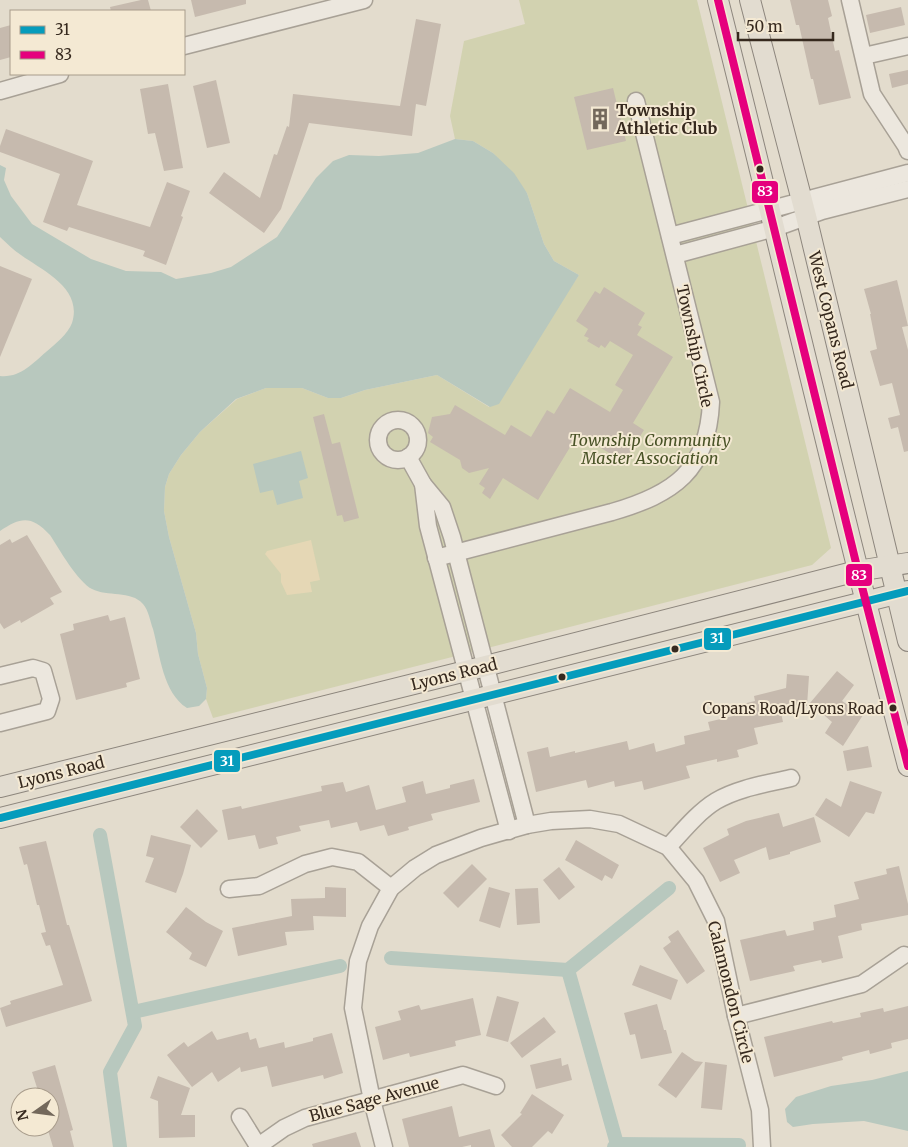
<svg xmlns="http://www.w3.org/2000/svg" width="908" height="1147" font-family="Merriweather,serif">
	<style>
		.green { fill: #d2d2b0 }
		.sand { fill: #e5d7b5 }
		.water { fill: #b8c8be }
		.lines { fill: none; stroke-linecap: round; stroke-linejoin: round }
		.canal { stroke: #b8c8be; stroke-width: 14 }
		.building { fill: #c6baae }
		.minor-casing { stroke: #a8a196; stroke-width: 19 }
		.major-casing { stroke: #8d867d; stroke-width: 22 }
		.minor { stroke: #ece7de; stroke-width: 16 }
		.major { stroke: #e2dcd0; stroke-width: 20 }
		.bus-1-casing { stroke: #f4e9d3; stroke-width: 11 }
		.bus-2-casing { stroke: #f4e9d3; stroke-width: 11 }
		.bus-1 { stroke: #059cbc; stroke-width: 8 }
		.bus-2 { stroke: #e5007d; stroke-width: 8 }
		.bus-dot { fill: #36291e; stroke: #f4e9d3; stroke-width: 2 }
		.labels { text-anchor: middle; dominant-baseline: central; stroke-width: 4; stroke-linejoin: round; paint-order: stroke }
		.bus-label { font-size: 15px; fill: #36291e; stroke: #f4e9d3; text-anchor: end }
		.poi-label { font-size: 16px; font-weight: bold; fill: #36291e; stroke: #f4e9d3; text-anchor: start }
		.street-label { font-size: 16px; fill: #36291e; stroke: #f4e9d3 }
		.park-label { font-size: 16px; font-style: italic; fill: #485226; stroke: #f4e9d3 }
		.line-badge { stroke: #f4e9d3; stroke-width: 2 }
		.badge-label { font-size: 14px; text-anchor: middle; font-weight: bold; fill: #fff }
	</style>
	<rect width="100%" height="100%" fill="#e3dccd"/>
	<polygon class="green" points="519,0 697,0 831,548 812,565 213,718 206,699 207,688 198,654 196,633 169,537 164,511 165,487 169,474 181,455 200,432 237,399 266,388 302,388 328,398 341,398 365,390 437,375 489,407 579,275 554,261 544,244 527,193 493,153 473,141 455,139 450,116 464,41 525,24"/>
	<polygon class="sand" points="311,540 320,580 310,582 312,592 287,595 281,582 281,574 265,554 267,551"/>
	<g class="water">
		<path d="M455,139L473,141L493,153L514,173L527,193L544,244L554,261L579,275L499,404L490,407L437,375L365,390L341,398H328L302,388H266L236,399L200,432L181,455L169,474L165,487L164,511L169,537L196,633L198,654L207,688L206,699L199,706L187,708C163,693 160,655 153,629C150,621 149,611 143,604C131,590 107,597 92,589C78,582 59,549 50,535C31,515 21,517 0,531V376C20,378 32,364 46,352C55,344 68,334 72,323C83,288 43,271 21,255C13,250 7,243 0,237V165L6,168L4,180L11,196L32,224L91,259L126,271L161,272L176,279L211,273L231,267L277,237L316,178L333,161L349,155L379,156L418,153Z"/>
		<polygon points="301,451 308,478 299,481 303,498 277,505 273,490 260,493 253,464"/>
		<polygon points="908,1071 908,1131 864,1121 813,1124 793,1127 787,1122 785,1109 796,1097 831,1086 872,1080"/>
	</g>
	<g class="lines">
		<g class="canal">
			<polyline points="100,835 135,1026 110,1072 120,1147"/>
			<polyline points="391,958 568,970"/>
			<polyline points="133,1012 340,966"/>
			<polyline points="617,1144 739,1145"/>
			<polyline points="614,1147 617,1144 568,970 669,888"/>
		</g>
	</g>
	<g class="building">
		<polygon points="141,0 148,0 151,11 111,11 110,7"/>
		<polygon points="191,0 246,0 246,4 195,17"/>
		<polygon points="790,0 828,0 832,16 828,18 835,51 839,50 851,98 819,105 813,79 811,79 799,25 796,25"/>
		<polygon points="901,7 905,25 870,33 866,15"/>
		<polygon points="416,19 441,24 426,106 416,104 412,136 309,123 281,209 264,233 209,193 224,172 260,198 274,154 277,155 287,126 289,127 293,94 400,106"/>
		<polygon points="11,25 11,57 0,60 0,28"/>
		<polygon points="908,70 908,84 892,88 889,74"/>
		<polygon points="216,80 230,143 207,148 193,86"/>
		<polygon points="168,84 183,168 164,171 155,133 148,134 140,89"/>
		<polygon points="613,88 626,141 587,150 574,97"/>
		<polygon points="6,129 93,161 77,205 150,227 167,182 190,191 181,216 183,217 166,265 143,256 145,251 69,227 67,231 43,222 60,174 0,152 0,146"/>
		<polygon points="0,266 32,279 0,357"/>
		<polygon points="897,280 908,326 902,327 908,350 908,451 904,452 898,427 891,429 888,418 900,415 892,383 880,386 870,351 877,349 870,314 871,314 864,289"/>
		<polygon points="604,287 645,313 638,325 642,327 637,335 673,357 633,423 644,430 624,462 578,434 538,500 503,478 490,499 482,493 485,488 479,484 489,468 469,473 462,468 460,460 430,442 433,437 428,433 432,417 450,414 455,405 505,435 511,425 531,437 547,410 554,414 570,388 610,412 623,390 615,385 633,355 610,341 605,348 601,345 599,348 587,341 589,338 584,336 588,329 576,321 595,291 600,294"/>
		<polygon points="324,414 332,444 340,442 359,518 344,522 342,515 337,516 313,417"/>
		<polygon points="27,535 62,592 50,598 54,604 21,623 20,620 4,629 0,623 0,545 10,539 12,543"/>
		<polygon points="108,615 110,621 125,617 140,679 126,683 127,687 76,700 60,634 74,630 73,624"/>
		<polygon points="837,671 854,685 842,701 863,715 843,746 825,733 832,722 810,703"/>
		<polygon points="787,674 809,676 807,706 779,704 783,722 754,728 758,744 737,750 739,757 717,762 717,759 686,766 690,778 644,790 642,781 615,787 614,781 588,788 586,780 536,792 527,752 548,747 550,757 575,751 575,753 627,741 629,750 654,743 656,752 685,744 684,736 710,730 708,722 733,716 730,707 755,701 754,696 786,688"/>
		<polygon points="868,746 872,767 847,771 843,751"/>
		<polygon points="474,779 480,802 431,814 433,820 408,827 409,830 388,836 384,825 360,831 357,822 331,828 329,820 299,826 301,831 276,837 278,844 259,849 255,835 228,840 222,810 241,806 242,809 322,791 321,786 343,782 346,792 369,785 376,810 406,802 402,787 423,781 426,794 450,788 450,785"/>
		<polygon points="850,781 882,792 874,814 866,812 849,837 815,815 826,798 841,807"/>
		<polygon points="197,809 218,831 201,848 180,827"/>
		<polygon points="779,813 783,827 814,817 821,842 790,852 790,854 769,860 766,847 734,860 740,873 720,882 703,848 729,835 727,829 746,821"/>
		<polygon points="151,835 191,845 183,874 176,893 145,882 154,858 146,856"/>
		<polygon points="576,840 619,865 612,879 605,875 602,881 565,860"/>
		<polygon points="46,841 67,925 69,925 92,1001 6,1027 0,1008 11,1004 10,1001 63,985 50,945 46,946 41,933 46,932 39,905 37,905 27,864 24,865 19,847"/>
		<polygon points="472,864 487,879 458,908 443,893"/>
		<polygon points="899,866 908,904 908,915 861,924 862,930 838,936 843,958 822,963 821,960 793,966 795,971 750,981 740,940 785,930 787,936 814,930 813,922 836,917 834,905 859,899 854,882 887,874 886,869"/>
		<polygon points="559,867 575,887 559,900 543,880"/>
		<polygon points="325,887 346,888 346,917 313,916 314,930 285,932 287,945 238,956 232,928 292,916 291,899 325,898"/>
		<polygon points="489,887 510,893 500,928 479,921"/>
		<polygon points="538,888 540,923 517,925 515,889"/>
		<polygon points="186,907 206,922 223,931 206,967 189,959 192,953 166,932"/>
		<polygon points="678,930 705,971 687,984 663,948 671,942 668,937"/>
		<polygon points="640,965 678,980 671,1000 632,985"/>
		<polygon points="497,996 519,1002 508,1042 486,1036"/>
		<polygon points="473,998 481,1035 455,1041 456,1046 410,1057 409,1053 383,1060 375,1027 401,1020 398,1011 419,1005 421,1010"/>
		<polygon points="657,1004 664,1030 666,1030 672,1053 641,1059 635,1034 630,1035 624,1013"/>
		<polygon points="908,1006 908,1039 891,1043 892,1048 870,1054 869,1050 842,1057 843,1060 774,1077 764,1037 832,1021 833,1023 861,1017 860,1013 883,1008 884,1012"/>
		<polygon points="544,1017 556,1032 522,1058 510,1043"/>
		<polygon points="212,1031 217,1040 248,1032 250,1040 256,1038 259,1048 284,1042 285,1048 313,1041 313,1038 332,1033 343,1073 324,1079 323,1075 272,1087 267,1066 241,1072 240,1067 218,1082 212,1072 192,1087 167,1055 184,1042 188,1047"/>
		<polygon points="682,1052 695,1061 703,1062 676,1098 658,1085"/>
		<polygon points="561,1058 562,1066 568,1064 572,1080 536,1089 530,1065"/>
		<polygon points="705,1062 727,1065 722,1110 701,1108"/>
		<polygon points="55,1065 73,1130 70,1131 74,1147 53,1147 47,1127 50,1127 50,1097 40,1097 32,1072"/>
		<polygon points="158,1076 190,1088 181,1115 195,1115 195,1137 159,1138 158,1101 150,1098"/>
		<polygon points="532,1094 564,1115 552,1134 548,1131 532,1147 512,1147 501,1135 522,1114 520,1113"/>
		<polygon points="452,1106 459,1137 490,1129 495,1147 471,1147 471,1145 462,1147 409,1147 402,1119"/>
		<polygon points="356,1132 361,1147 313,1147 312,1144"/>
	</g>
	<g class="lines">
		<g class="minor-casing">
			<g id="minor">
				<polyline points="850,0 872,94 906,146 908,151"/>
				<polyline points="184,46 364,0"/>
				<polyline points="864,56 908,46"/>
				<polyline points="0,91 60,74"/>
				<polyline points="670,236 908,173"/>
				<polyline points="675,255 775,228 822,211 908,189"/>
				<circle cx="398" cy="440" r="20"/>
				<polyline points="408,457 423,484 442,507 452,537 527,825"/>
				<polyline points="423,484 428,526 509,831"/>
				<path d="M436,558L612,512C674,494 708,471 711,402L636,101"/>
				<polyline points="0,676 33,668 43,671 51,699 47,711 0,723"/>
				<path d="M668,847C682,832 698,812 716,801C738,788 766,784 791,778"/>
				<polyline points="229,889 259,886 305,864 332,857 358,862 391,888"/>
				<polyline points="736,1016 862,984 904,955"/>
				<polyline points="240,1117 258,1146"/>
				<polyline points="257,1147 284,1128 305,1118 463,1075 496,1086"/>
				<polyline points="384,1147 372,1100 353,1008 358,961 370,926 391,888 415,868 436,855 481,838 527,825 551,821 590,819 619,824 668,847 696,881 716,921 736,1016 760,1110 762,1147"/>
			</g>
		</g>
		<g class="major-casing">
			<g id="major">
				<path d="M718,0C782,255 841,512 908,766"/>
				<polyline points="750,0 806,216 908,641"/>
				<polyline points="0,787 466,671 857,571 908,563"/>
				<polyline points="0,818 908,591"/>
			</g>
		</g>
		<use href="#minor" class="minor"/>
		<use href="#major" class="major"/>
		<g class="bus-1-casing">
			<polyline id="bus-1" points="0,818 908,591"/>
		</g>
		<g class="bus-2-casing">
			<polyline id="bus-2" points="718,0 859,575 908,766"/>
		</g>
		<use href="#bus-1" class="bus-1"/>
		<use href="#bus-2" class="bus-2"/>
	</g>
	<defs>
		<g id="building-bare" transform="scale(1.725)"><path d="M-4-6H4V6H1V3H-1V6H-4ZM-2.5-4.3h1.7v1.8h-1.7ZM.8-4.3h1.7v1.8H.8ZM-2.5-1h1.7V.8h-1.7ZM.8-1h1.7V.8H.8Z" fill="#73685b" stroke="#f4e9d3" stroke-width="2.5" paint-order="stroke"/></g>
	</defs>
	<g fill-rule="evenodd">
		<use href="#building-bare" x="600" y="119"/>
	</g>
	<g class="bus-dot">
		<circle cx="760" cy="169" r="4.5"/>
		<circle cx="675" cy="649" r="4.5"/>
		<circle cx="562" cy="677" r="4.5"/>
		<circle cx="893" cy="708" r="4.5"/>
	</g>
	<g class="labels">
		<g class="bus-label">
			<text x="884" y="708">Copans Road/Lyons Road</text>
		</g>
		<g class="poi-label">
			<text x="616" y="110">Township<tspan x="616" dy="18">Athletic Club</tspan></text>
		</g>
		<g class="street-label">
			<text transform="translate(831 320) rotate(76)">West Copans Road</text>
			<text transform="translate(695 346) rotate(78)">Township Circle</text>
			<text transform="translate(454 674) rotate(-14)">Lyons Road</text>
			<text transform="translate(61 772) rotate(-14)">Lyons Road</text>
			<text transform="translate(731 992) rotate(76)">Calamondon Circle</text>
			<text transform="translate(374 1099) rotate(-15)">Blue Sage Avenue</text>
		</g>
		<g class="park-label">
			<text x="650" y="440">Township Community<tspan x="650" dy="18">Master Association</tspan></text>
		</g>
	</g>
	<g class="line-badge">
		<rect x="751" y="180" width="28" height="24" rx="5" fill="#e5007d"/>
		<rect x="845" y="563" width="28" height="24" rx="5" fill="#e5007d"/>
		<rect x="703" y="627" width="29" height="24" rx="5" fill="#059cbc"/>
		<rect x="213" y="749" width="28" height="24" rx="5" fill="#059cbc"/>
	</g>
	<g class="badge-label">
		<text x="765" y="196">83</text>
		<text x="859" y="580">83</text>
		<text x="717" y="643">31</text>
		<text x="227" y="766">31</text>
	</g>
	<rect x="10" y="10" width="175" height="65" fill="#f4e9d3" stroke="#a89c8b"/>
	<rect x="20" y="26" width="25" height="8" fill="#059cbc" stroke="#a89c8b"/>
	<text x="55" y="35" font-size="15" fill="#36291e">31</text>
	<rect x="20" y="51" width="25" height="8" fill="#e5007d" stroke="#a89c8b"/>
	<text x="55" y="60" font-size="15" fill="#36291e">83</text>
	<g transform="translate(35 1112) rotate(256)"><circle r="24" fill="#f4e9d3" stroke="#a89c8b"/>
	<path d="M0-4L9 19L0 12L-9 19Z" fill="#73685b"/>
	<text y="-8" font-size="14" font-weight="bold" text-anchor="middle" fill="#36291e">N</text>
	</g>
	<path d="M738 32v8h95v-8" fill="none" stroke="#36291e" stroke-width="2.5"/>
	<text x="746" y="32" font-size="15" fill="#36291e" stroke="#f4e9d3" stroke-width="4" paint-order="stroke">50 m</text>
</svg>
